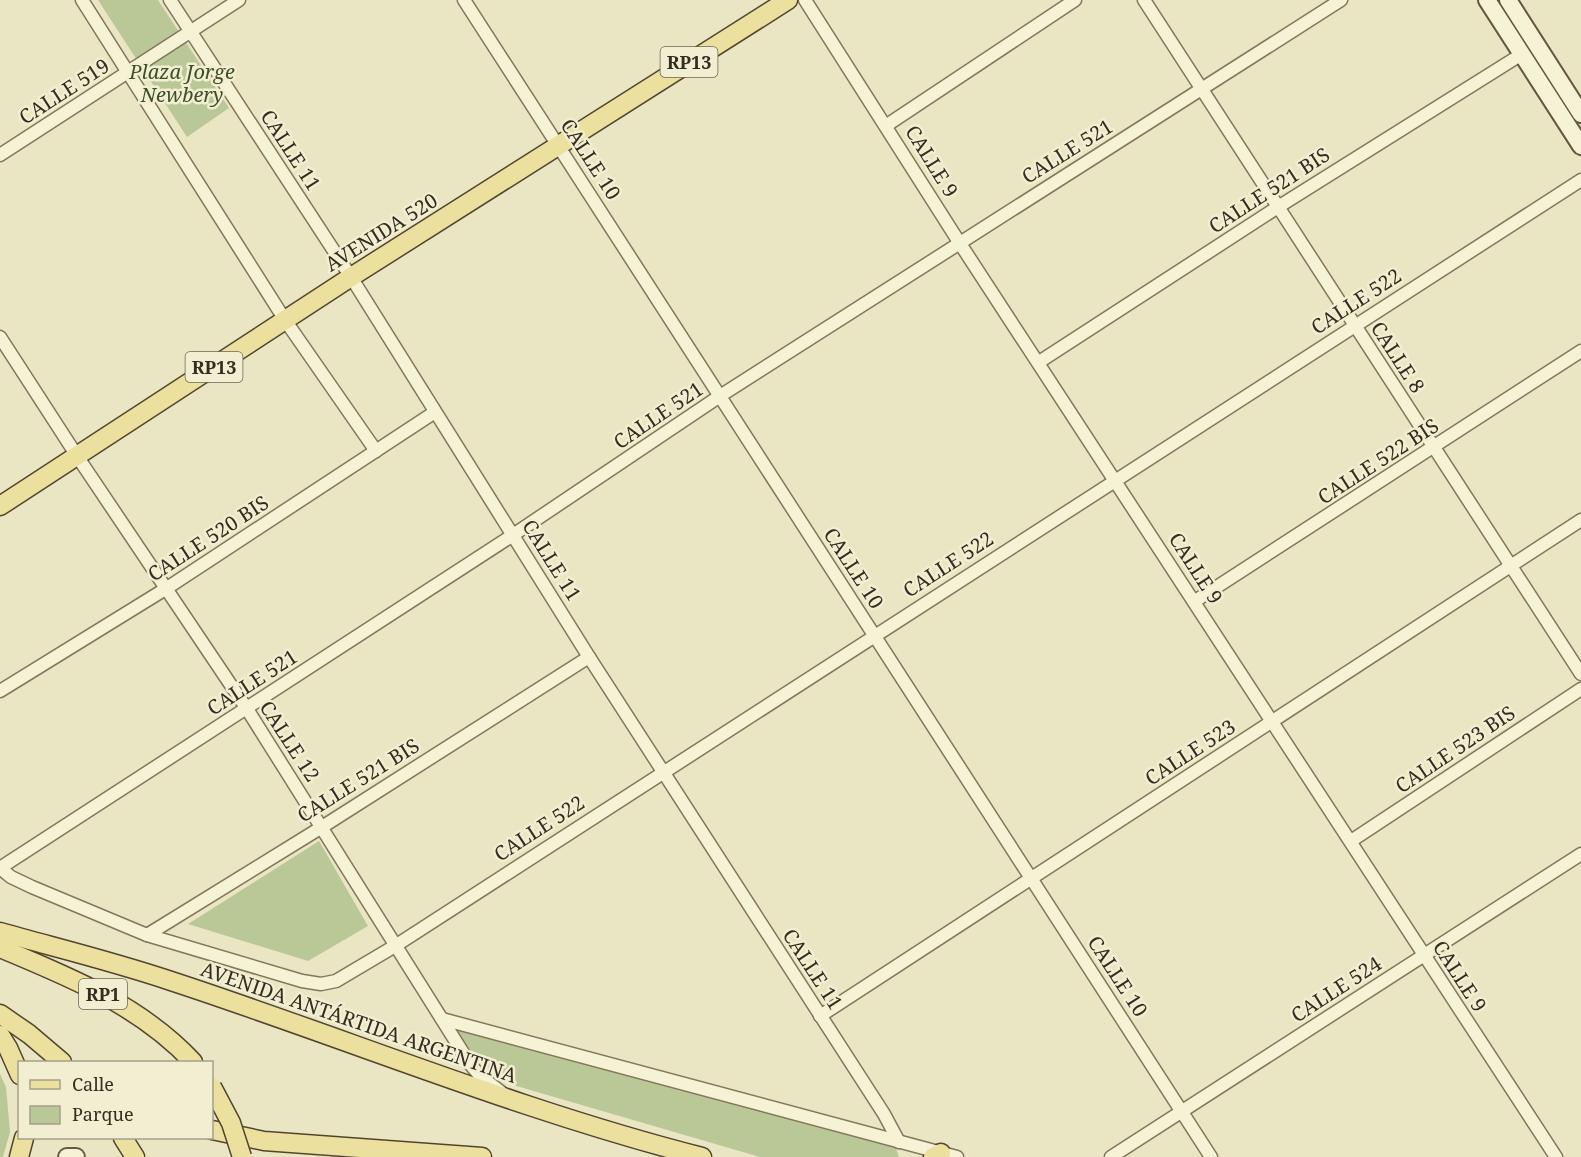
<svg xmlns="http://www.w3.org/2000/svg" width="1581" height="1157" font-family="'Noto Serif',serif">
	<style>
		.green { fill: #bac898 }
		.lines { fill: none; stroke-linecap: round; stroke-linejoin: round }
		.street-casing { stroke: #83775b; stroke-width: 15 }
		.secondary-casing { stroke: #65583e; stroke-width: 20 }
		.primary-casing { stroke: #51452f; stroke-width: 21 }
		.street { stroke: #f6f2d5; stroke-width: 12 }
		.secondary { stroke: #f6f2d5; stroke-width: 16 }
		.primary { stroke: #ebe09d; stroke-width: 18 }
		.primary-bridge-casing { stroke: #51452f; stroke-width: 21; stroke-linecap: butt }
		.primary-bridge { stroke: #ebe09d; stroke-width: 18 }
		.labels { text-anchor: middle; dominant-baseline: central; stroke-width: 5; stroke-linejoin: round; paint-order: stroke }
		.shield { fill: #f2eed2; stroke: #6d6654; stroke-width: 1.5 }
		.shield-label { font-size: 18px; font-weight: bold; fill: #342c1e }
		.park-label { font-size: 20px; font-style: italic; fill: #3e4f26; stroke: #f2eed2 }
		.street-label { font-size: 20px; fill: #342c1e; stroke: #f2eed2 }
	</style>
	<rect width="100%" height="100%" fill="#eae5c3"/>
	<g class="green">
		<polygon points="98,0 158,0 229,108 187,137"/>
		<polygon points="319,841 368,926 308,961 188,924"/>
		<polygon points="442,1019 895,1146 899,1157 760,1157 499,1081"/>
		<polygon points="0,1074 6,1087 10,1132 3,1157 0,1157"/>
	</g>
	<g class="lines">
		<g class="street-casing">
			<g id="street">
				<polyline points="82,0 285,320 376,451"/>
				<polyline points="170,0 351,277 589,657 884,1114 899,1142"/>
				<polyline points="464,0 1211,1157"/>
				<polyline points="805,0 959,242 1556,1157"/>
				<polyline points="1144,0 1581,674"/>
				<polyline points="887,125 1075,0"/>
				<polyline points="0,155 239,0"/>
				<polyline points="0,337 77,456 247,709 470,1064 480,1076 501,1092"/>
				<polyline points="1039,362 1278,207 1522,54"/>
				<polyline points="1195,601 1581,351"/>
				<polyline points="0,691 167,588 435,412"/>
				<polyline points="1351,841 1581,689"/>
				<polyline points="0,868 11,877 32,887 147,935 302,981 321,984 336,981 395,946 1581,180"/>
				<polyline points="0,868 513,535 720,396 1341,0"/>
				<polyline points="147,935 322,827 589,657"/>
				<polyline points="820,1016 1581,520"/>
				<polyline points="442,1019 957,1157"/>
				<polyline points="1111,1157 1581,854"/>
			</g>
		</g>
		<g class="secondary-casing">
			<g id="secondary">
				<polyline points="1487,0 1581,146"/>
				<polyline points="1508,0 1581,114"/>
				<polyline points="67,1157 76,1157"/>
			</g>
		</g>
		<g class="primary-casing">
			<g id="primary">
				<polyline points="0,506 351,277 788,0"/>
				<path d="M0,932C57,948 115,962 171,981C348,1039 521,1111 702,1157"/>
				<path d="M0,948C70,977 141,1006 193,1062"/>
				<polyline points="0,1014 29,1034 62,1062"/>
				<polyline points="0,1035 8,1048 20,1075"/>
				<polyline points="212,1130 264,1141 482,1157"/>
				<polyline points="123,1138 135,1157"/>
				<polyline points="19,1157 24,1138"/>
				<polyline points="933,1157 941,1153"/>
			</g>
		</g>
		<use href="#street" class="street"/>
		<use href="#secondary" class="secondary"/>
		<use href="#primary" class="primary"/>
		<g class="primary-bridge-casing">
			<polyline id="primary-bridge" points="212,1087 231,1123 242,1157"/>
		</g>
		<use href="#primary-bridge" class="primary-bridge"/>
	</g>
	<g class="labels">
		<g class="shield">
			<rect x="660.5" y="47" width="57" height="30" rx="4.5"/>
			<rect x="185.5" y="352" width="57" height="30" rx="4.5"/>
			<rect x="79" y="979" width="48" height="30" rx="4.5"/>
		</g>
		<g class="shield-label">
			<text x="689" y="62">RP13</text>
			<text x="214" y="367">RP13</text>
			<text x="103" y="994">RP1</text>
		</g>
		<g class="park-label">
			<text x="182" y="71">Plaza Jorge<tspan x="182" dy="23">Newbery</tspan></text>
		</g>
		<g class="street-label">
			<text transform="translate(64 91) rotate(-33)">CALLE 519</text>
			<text transform="translate(291 150) rotate(57)">CALLE 11</text>
			<text transform="translate(1067 151) rotate(-32)">CALLE 521</text>
			<text transform="translate(591 159) rotate(57)">CALLE 10</text>
			<text transform="translate(932 161) rotate(58)">CALLE 9</text>
			<text transform="translate(1269 190) rotate(-33)">CALLE 521 BIS</text>
			<text transform="translate(381 232) rotate(-32)">AVENIDA 520</text>
			<text transform="translate(1356 301) rotate(-33)">CALLE 522</text>
			<text transform="translate(1398 357) rotate(57)">CALLE 8</text>
			<text transform="translate(658 415) rotate(-34)">CALLE 521</text>
			<text transform="translate(1378 461) rotate(-33)">CALLE 522 BIS</text>
			<text transform="translate(208 538) rotate(-33)">CALLE 520 BIS</text>
			<text transform="translate(552 560) rotate(58)">CALLE 11</text>
			<text transform="translate(948 564) rotate(-33)">CALLE 522</text>
			<text transform="translate(854 568) rotate(57)">CALLE 10</text>
			<text transform="translate(1196 568) rotate(57)">CALLE 9</text>
			<text transform="translate(252 682) rotate(-33)">CALLE 521</text>
			<text transform="translate(290 741) rotate(57)">CALLE 12</text>
			<text transform="translate(1455 749) rotate(-34)">CALLE 523 BIS</text>
			<text transform="translate(1190 752) rotate(-33)">CALLE 523</text>
			<text transform="translate(358 780) rotate(-32)">CALLE 521 BIS</text>
			<text transform="translate(539 828) rotate(-33)">CALLE 522</text>
			<text transform="translate(813 969) rotate(57)">CALLE 11</text>
			<text transform="translate(1118 976) rotate(57)">CALLE 10</text>
			<text transform="translate(1460 976) rotate(57)">CALLE 9</text>
			<text transform="translate(1336 989) rotate(-33)">CALLE 524</text>
			<text transform="translate(359 1022) rotate(19)">AVENIDA ANTÁRTIDA ARGENTINA</text>
		</g>
	</g>
	<rect x="18" y="1061" width="195" height="78" fill="#f2eed2" stroke="#a6a08a" stroke-width="1.5"/>
	<rect x="30" y="1080" width="30" height="9" fill="#ebe09d" stroke="#a6a08a" stroke-width="1.5"/>
	<text x="72" y="1091" font-size="18" fill="#342c1e">Calle</text>
	<rect x="30" y="1106" width="30" height="18" fill="#bac898" stroke="#a6a08a" stroke-width="1.5"/>
	<text x="72" y="1121" font-size="18" fill="#342c1e">Parque</text>
</svg>
